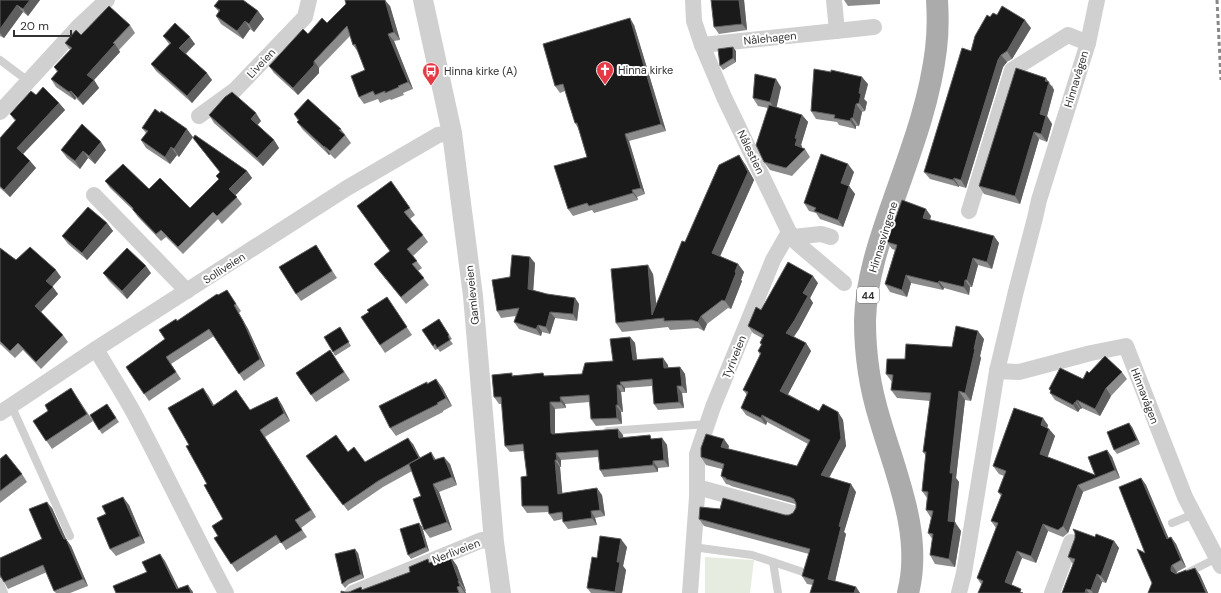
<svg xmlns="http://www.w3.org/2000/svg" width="1221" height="593" font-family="'DM Sans',sans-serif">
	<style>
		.green { fill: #e6ecdf }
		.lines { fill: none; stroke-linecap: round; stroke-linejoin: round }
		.service { stroke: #d0d0d0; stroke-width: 8 }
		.minor { stroke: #d0d0d0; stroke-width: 16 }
		.tertiary { stroke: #d0d0d0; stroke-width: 20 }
		.primary { stroke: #ababab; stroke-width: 22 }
		.rail { stroke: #888; stroke-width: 3; stroke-dasharray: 4 3; stroke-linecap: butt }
		.wall { fill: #8c8c8c }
		.shaded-wall { fill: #5f5f5f }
		.building { fill: #1a1a1a; stroke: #5f5f5f }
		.labels { text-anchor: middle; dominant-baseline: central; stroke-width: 4; stroke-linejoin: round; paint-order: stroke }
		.shield { fill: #fff; stroke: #707070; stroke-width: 1 }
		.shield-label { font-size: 10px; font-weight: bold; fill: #333 }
		.street-label { font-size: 11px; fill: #333; stroke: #fff }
		.poi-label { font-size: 11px; fill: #333; stroke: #fff; text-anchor: start }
	</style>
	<rect width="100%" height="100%" fill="#fff"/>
	<polygon class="green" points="705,557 754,560 750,593 705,593"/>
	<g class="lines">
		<g class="service">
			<polyline points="0,60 28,81"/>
			<polyline points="11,405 70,536"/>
			<polyline points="608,431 708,424"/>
			<polyline points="1172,523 1194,514"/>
			<polyline points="693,547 752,555 803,572"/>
			<polyline points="773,562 778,593"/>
			<polyline points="1187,573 1217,558"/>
			<polyline points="0,583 4,593"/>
		</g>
		<g class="minor">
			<polyline points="693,0 694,21 702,45 724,97 789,232 797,243 844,283"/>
			<polyline points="834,0 837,31"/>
			<polyline points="702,45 874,27"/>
			<polyline points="0,112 80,25 107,0"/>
			<polyline points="199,116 235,90 305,17 309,0"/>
			<polyline points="94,195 187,291"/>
			<polyline points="969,211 1012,70 1068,35 1088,43"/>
			<polyline points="793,237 821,234 831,237"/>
			<path d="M96,349C109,372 124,394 136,417C167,476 195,535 226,593"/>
			<polyline points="997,371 1019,372 1091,353 1126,346 1185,497 1221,566"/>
			<polyline points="0,413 96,349 347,188 438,135 452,133"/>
			<polyline points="697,487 792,513"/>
			<polyline points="353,593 482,540 494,542"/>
			<polyline points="690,593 697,497 697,454 713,407 773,260 789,232"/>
			<polyline points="959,593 964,573 997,371 1016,291 1035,218 1039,200 1088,43 1097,0"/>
			<polyline points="1052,593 1071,542"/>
		</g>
		<polyline class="tertiary" points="423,0 452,133 465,234 473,296 494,542 501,593"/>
		<path class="primary" d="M908,593C923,535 896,475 880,420C870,388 865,354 865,321C866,277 881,236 895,196C912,148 930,100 936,49C938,33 938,16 937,0"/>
		<polyline class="rail" points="1217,0 1221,80"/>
	</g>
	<g class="wall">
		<polygon points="0,0 40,0 28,16 23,12 4,38 0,36"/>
		<polygon points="744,0 747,30 719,34 714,27"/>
		<polygon points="844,0 880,0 880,4 848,6"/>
		<polygon points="346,4 390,6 400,40 394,41 413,89 403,93 404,95 391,100 390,99 380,103 378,99 364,104 359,97 365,70 358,52 353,45 350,36 319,68 319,73 298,95 274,73 269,66 308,34 327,23"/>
		<polygon points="214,6 258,11 264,19 254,32 250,29 243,39 221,24 216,16 219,12"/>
		<polygon points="997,15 1031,28 1012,59 1007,62 1003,67 966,188 959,186 959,187 930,179 924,172 971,51"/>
		<polygon points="130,25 135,33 119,50 120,52 94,80 99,88 83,105 76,98 75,100 56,87 51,79 57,72 54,67 70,50 65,43 81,35"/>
		<polygon points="634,25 666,131 629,141 645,194 637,197 638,200 594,213 592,210 573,216 568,209 587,157 578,128 575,123 565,91 560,93 555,86"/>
		<polygon points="163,36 195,44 186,54 212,80 192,103 156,71 151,64 169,44"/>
		<polygon points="736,51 736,62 723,70 720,66"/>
		<polygon points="868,84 864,99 867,102 865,111 862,112 859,126 856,126 856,129 839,125 837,122 816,119 811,111"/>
		<polygon points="1052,85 1054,90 1047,116 1052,124 1047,142 1039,139 1020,204 984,194 979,186"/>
		<polygon points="781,87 776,107 802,115 808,122 801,145 802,146 802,148 805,149 810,157 792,176 770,170 764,162 768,108 758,106 753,98"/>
		<polygon points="36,95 59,103 65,110 23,154 30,161 36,168 10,197 0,188 0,138 15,121 10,114"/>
		<polygon points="294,114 341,129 351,143 335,159 330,154 329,155 303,130 297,122 298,121"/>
		<polygon points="209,115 261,121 257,125 274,140 279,148 263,166 214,123"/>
		<polygon points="142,128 193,137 179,157 177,155 170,164 146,148 141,140 146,133"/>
		<polygon points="193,138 247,171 252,178 235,195 242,204 222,224 218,219 183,254 166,237 161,241 138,217 133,210 110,188 105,181 149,189 190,208 219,180 216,176 220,172"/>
		<polygon points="61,150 106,150 95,164 88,158 80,169 67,158"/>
		<polygon points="745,164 754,180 720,256 738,264 744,272 741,280 742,281 731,309 728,308 707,324 704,331 698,328 670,330 668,327 622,332 616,323 653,274 656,305 685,242"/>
		<polygon points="854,172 849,186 855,194 843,227 820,219 816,213 809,211 804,203"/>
		<polygon points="391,181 415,215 410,219 423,235 428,242 413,256 422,268 418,271 429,285 406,304 379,271 374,264 390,251"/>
		<polygon points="931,216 930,220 999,243 992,269 978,265 972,287 970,287 969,295 944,288 943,290 911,283 907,297 890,292 885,284 895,250 892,249 887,242"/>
		<polygon points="107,223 113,231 87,260 68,244 62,236"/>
		<polygon points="316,245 337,278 301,301 296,294"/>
		<polygon points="0,248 16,260 61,277 52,287 58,294 41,312 63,335 68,342 41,369 23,350 15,358 0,344"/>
		<polygon points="535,263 533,290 547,294 575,298 579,304 577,321 555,318 550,334 542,332 541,336 519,329 514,322 516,316 501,318 497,311 510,277"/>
		<polygon points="103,273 151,273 127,299 109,281"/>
		<polygon points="818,283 810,298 813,303 799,329 794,337 806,343 811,351 788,394 819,411 838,412 843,420 846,446 829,478 856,492 844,532 846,534 835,581 856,587 860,593 810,593 813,585 807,584 802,576 809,554 704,526 699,519 789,515 793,513 796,508 796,505 795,504 731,486 730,485 726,484 721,476 722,469 706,465 701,457 729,446 728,449 797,466 808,444 767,422 766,425 746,415 741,408 747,395 743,390 760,355 758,351 761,345 760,343 762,338 753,333 748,326"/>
		<polygon points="227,290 241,311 239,313 248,329 265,366 244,381 214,336 171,364 181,379 149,401 126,367 165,339 177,321"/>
		<polygon points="387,297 412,335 385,353 361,317 369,312"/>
		<polygon points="439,319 452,339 450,340 453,344 440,352 438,349 435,350 422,330"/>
		<polygon points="340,327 351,346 335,356 333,352"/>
		<polygon points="630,337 635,343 637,360 668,365 668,368 680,367 685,374 687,393 682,393 684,408 658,410 654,404 652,386 625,388 625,392 621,392 623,412 621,412 622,424 596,426 591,419 590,402 565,404 566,408 555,409 555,434 623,435 623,438 653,439 662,438 667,445 669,467 658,468 658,472 604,477 600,470 598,457 561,460 561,467 560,467 562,493 602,495 605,516 595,518 597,525 568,529 563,522 563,519 554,521 549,514 549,512 527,513 522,506 527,476 524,451 510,452 505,446 502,404 499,404 494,397 514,375 545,376 582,374 613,361"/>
		<polygon points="984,339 980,356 981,358 971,401 965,400 956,478 959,482 954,522 961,531 955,567 935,564 930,555 933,540 928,533 931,518 926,510 927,498 922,491 926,456 923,452 930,401 897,398 891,390 892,382 886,374 905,359"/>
		<polygon points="330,350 350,380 316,402 296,373"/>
		<polygon points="1122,372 1127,379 1111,396 1100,416 1082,408 1081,409 1080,409 1078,412 1055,400 1050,393 1051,391 1049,389 1083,379 1089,373"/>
		<polygon points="428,384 442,387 452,406 443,411 443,412 396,436 390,428"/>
		<polygon points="71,388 93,421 52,449 33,421 48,411"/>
		<polygon points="208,395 214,405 250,410 277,397 282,405 290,421 265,437 316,517 301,528 307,537 286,550 281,542 237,572 214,538 218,536 223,519 189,445"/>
		<polygon points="107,404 119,422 102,434 90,415"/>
		<polygon points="1048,425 1047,428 1049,429 1055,436 1047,457 1095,475 1107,450 1112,457 1120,478 1083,492 1068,533 1063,537 1048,531 1036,563 1022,558 981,584 977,578 996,528 991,521 1001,496 998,492 1004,476 999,474 993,466"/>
		<polygon points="1132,427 1140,444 1117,454 1114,450"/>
		<polygon points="413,444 420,458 436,459 450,464 457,485 439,492 452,530 430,538 424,530 421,496 412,471 383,487 348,511 311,462 348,452 365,462"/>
		<polygon points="0,459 22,474 27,482 0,503"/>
		<polygon points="1141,478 1146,485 1168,538 1171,537 1176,544 1186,567 1177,572 1176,573 1187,571 1195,568 1200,575 1208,593 1148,593 1152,583"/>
		<polygon points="129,505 145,543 116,556 110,549"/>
		<polygon points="52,508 65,539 66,539 71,546 88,586 70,593 56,593 54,591 47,572 8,589 4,582 2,579 0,578 0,558 42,539"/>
		<polygon points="419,523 422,527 429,551 411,559 408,555"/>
		<polygon points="1095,537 1114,541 1119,548 1106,583 1102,582 1098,593 1062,593 1073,564 1068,557"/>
		<polygon points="627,547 623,566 626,570 622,593 591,593 587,588 597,558"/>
		<polygon points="358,553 364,578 349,584 345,588 342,584"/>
		<polygon points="450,556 457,566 466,591 465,591 466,593 341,593 363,589 410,572 428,559 430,563"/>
	</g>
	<g class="shaded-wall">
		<polygon points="30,0 40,0 28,16 23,9"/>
		<polygon points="385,0 390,6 400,40 394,32"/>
		<polygon points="739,0 744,0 747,30 742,24"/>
		<polygon points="17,5 23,12 4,38 0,33 0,29"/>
		<polygon points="258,11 264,19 254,32 249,24"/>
		<polygon points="630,18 634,25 666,131 661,124"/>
		<polygon points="1025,20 1031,28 1012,59 1007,51"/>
		<polygon points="245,21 250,29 243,39 237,31"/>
		<polygon points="388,34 394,41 413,89 408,82"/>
		<polygon points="190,37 195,44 184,55 179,48"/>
		<polygon points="115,44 120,52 92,82 87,75"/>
		<polygon points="733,47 736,51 736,62 733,58"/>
		<polygon points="1001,55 1007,62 1003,67 966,188 961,180 998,60"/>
		<polygon points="314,61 319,68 319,73 298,95 293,88"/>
		<polygon points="207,73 212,80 192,103 187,96"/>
		<polygon points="862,77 868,84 864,99 867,102 865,111 859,103 859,93"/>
		<polygon points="1046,78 1054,90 1047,116 1052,124 1047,142 1041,134 1040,114"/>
		<polygon points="776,79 781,87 776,110 770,102"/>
		<polygon points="94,80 99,88 83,105 78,98"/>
		<polygon points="71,91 76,98 75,100 69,92"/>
		<polygon points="59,103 65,110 22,155 17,148"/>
		<polygon points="856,104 862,112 859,126 853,118"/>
		<polygon points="256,113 261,121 256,127 251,119"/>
		<polygon points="802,115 808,122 801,145 802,146 801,153 795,145 795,138"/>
		<polygon points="851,118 856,126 856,129 850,121"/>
		<polygon points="187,129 193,137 179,157 174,149"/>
		<polygon points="1034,132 1039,139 1020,204 1015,196"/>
		<polygon points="625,134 629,141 645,194 641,188"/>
		<polygon points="274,140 279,148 263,166 257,158"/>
		<polygon points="101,142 106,150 95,164 89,156"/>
		<polygon points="324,146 330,154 329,155 324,147"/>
		<polygon points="171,147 177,155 170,164 165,157"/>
		<polygon points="83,151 88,158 80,169 75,161"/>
		<polygon points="739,155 745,164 754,180 718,261 712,253"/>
		<polygon points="30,161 36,168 10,197 4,190"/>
		<polygon points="848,164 854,172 847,191 841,183"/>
		<polygon points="247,171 252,178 234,197 229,189"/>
		<polygon points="954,178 959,186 959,187 953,180"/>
		<polygon points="849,186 855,194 843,227 838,220"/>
		<polygon points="632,190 637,197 638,200 633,193"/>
		<polygon points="926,209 931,216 928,225 923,218"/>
		<polygon points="107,223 113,231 87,260 82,253"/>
		<polygon points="994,236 999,243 992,269 987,262"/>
		<polygon points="530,257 535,263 533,295 528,289"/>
		<polygon points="973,258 978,265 972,287 967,280"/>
		<polygon points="738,264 744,272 741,280 742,281 731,309 725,301"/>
		<polygon points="648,265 653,274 658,319 652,315"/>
		<polygon points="146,266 151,273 127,299 122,291"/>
		<polygon points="56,270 61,277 51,288 46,281"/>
		<polygon points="906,275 911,283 907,297 902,290"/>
		<polygon points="813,276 818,283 810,298 813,303 799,329 791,340 786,333 803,293"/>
		<polygon points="965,280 970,287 969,295 964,287"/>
		<polygon points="939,281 944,288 943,290 938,283"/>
		<polygon points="53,287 58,294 40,313 35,306"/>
		<polygon points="575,298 579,304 577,321 573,314"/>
		<polygon points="234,305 248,329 265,366 260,359"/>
		<polygon points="550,312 555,318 550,334 546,327"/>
		<polygon points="701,316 707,324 704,331 698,322"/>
		<polygon points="538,325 542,332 541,336 536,329"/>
		<polygon points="978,331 984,339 980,356 981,358 971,401 965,393"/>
		<polygon points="630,337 635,343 638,367 633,360"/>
		<polygon points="806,343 811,351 786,398 780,391"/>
		<polygon points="663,358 668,365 669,375 664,368"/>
		<polygon points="680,367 685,374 687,393 682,386"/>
		<polygon points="436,379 442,387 452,406 446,398"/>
		<polygon points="620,382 625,388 625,392 621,385"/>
		<polygon points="617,385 621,392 623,412 618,405"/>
		<polygon points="677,386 682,393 684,408 679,402"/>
		<polygon points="203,388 208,395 218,413 213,406"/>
		<polygon points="1106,388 1111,396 1100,416 1095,409"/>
		<polygon points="959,391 965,400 956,478 959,482 954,530 948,521 950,473"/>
		<polygon points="277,397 282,405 290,421 284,413"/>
		<polygon points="560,397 565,404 566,408 561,402"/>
		<polygon points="1077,400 1082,408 1081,409 1076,402"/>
		<polygon points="550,402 555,409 555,438 551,433"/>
		<polygon points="1075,402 1080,409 1078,412 1073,405"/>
		<polygon points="616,405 621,412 622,424 617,418"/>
		<polygon points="838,412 843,420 846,446 826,483 821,475"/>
		<polygon points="762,415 767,422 766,425 761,418"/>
		<polygon points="1043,418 1048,425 1046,433 1041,425"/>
		<polygon points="1129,423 1132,427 1140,444 1137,440"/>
		<polygon points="618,429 623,435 624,445 619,438"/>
		<polygon points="1049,429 1055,436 1046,462 1040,454"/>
		<polygon points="260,430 265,437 316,517 311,510"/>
		<polygon points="408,438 413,444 424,465 419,459"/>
		<polygon points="662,438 667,445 669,467 664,460"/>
		<polygon points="724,439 729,446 726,455 721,447"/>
		<polygon points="1107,450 1112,457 1120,478 1115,470"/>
		<polygon points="431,452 436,460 434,460"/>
		<polygon points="556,453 561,460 561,467 557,460"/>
		<polygon points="444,457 450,464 457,485 452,477"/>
		<polygon points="555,460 560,467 563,500 558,494"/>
		<polygon points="653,461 658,468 658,472 653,465"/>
		<polygon points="1141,478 1146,485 1172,546 1167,539"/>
		<polygon points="433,484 439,492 452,530 447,522"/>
		<polygon points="851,484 856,492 844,532 846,534 834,586 828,579 839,526"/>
		<polygon points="1078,485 1083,492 1068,533 1063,526"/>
		<polygon points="597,488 602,495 605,516 600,510"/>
		<polygon points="123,497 129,505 145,543 140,536"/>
		<polygon points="47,502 52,508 69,545 66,539 71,546 88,586 83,579"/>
		<polygon points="591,511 595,518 597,525 592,518"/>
		<polygon points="955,522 961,531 955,567 949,559"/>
		<polygon points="419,523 422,527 429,551 426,547"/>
		<polygon points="1043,524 1048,531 1036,563 1031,556"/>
		<polygon points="1171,537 1176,544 1186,567 1181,560"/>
		<polygon points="621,539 627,547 623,566 626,570 622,593 616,593 615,592 617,562"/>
		<polygon points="1114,541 1119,548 1106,583 1101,576"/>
		<polygon points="355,549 358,553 364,578 361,574"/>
		<polygon points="1017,551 1022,558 1010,589 1005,582"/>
		<polygon points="160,554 165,561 181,593 177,589"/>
		<polygon points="450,556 457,566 466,591 459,581"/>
		<polygon points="1172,565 1177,572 1176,574 1171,571 1171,567"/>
		<polygon points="1195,568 1200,575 1208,593 1207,593"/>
		<polygon points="1097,574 1102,582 1098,593 1093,593 1091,590"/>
		<polygon points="458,581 465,591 466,593 465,593 460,586"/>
		<polygon points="188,585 193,592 193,593 191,593"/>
		<polygon points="856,587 860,593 854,593"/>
		<polygon points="1086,589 1089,593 1085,593"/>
	</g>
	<g class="building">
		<polygon points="0,0 30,0 23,9 17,5 0,29"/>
		<polygon points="219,0 243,0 258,11 249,24 245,21 237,31 216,16 220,10 214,6"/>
		<polygon points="345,0 385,0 394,32 388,34 408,82 398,86 399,87 385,93 385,91 375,95 373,91 359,97 351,76 365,70 355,44 353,45 347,26 314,61 314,65 293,88 269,66 303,29 308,34 322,18 327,23 346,4"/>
		<polygon points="711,0 739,0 742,24 714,27"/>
		<polygon points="109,6 130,25 113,43 115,44 87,75 94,80 78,98 71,91 69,92 51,79 58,71 54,67 72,48 65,43 76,30 81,35"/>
		<polygon points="1002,6 1025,20 1007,51 1001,55 998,60 961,180 954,178 953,180 924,172 962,48 971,51 975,36 987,15 990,17 993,13 997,15"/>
		<polygon points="630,18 661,124 625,134 641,188 632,190 633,193 589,206 587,203 568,209 554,166 587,157 577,123 575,123 563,84 555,86 543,44"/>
		<polygon points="175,23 190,37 179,48 207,73 187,96 151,64 171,43 163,36"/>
		<polygon points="733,47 733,58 720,66 718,49"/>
		<polygon points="1016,68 1046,78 1045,81 1049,82 1040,114 1046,116 1041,134 1034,132 1015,196 979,186"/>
		<polygon points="814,69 831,72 831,70 862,77 859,93 861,94 859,103 856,104 853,118 851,118 850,121 834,118 835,115 811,111"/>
		<polygon points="755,74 776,79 770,102 753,98"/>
		<polygon points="43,87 59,103 17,148 30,161 4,190 0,186 0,138 16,120 10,114 31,91 36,95"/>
		<polygon points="232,92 256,113 251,119 274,140 257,158 209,115 225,97"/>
		<polygon points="308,99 341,129 339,130 345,135 330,151 324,146 324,147 297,122 299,120 294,114"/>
		<polygon points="769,105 802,115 795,138 797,139 795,145 805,149 786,168 764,162 756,145"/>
		<polygon points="155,109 160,113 161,111 187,129 174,149 171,147 165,157 141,140 148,131 142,128"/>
		<polygon points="82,124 101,142 89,156 83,151 75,161 61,150"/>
		<polygon points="195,135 247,171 229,189 237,197 217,216 213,212 178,247 161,230 156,234 133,210 133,208 105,181 123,164 149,189 160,178 190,208 219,179 216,176 220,172 193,138"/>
		<polygon points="821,154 848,164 841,183 849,186 838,220 814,211 816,208 804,203"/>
		<polygon points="739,155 748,172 712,253 738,264 735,272 736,273 725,301 722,300 701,316 698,322 692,320 664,321 664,318 616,323 611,269 648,265 652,315 682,241 685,242 719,165"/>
		<polygon points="391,181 410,208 404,212 423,235 407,249 417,261 412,264 424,278 401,297 374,264 390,251 357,206"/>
		<polygon points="902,200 926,209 923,218 994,236 987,262 973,258 967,280 965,280 964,287 939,281 938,283 906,275 902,290 885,284 897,245 887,242"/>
		<polygon points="88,207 107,223 82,253 62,236"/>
		<polygon points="316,245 332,271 296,294 279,267"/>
		<polygon points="30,247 56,270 46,281 53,287 35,306 63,335 36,362 18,343 10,351 0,341 0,248 16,260"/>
		<polygon points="127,248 146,266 122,291 103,273"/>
		<polygon points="512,255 530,257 528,289 547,294 575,298 573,314 550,312 546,327 538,325 536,329 514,322 519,308 497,311 492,280 510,277"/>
		<polygon points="788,262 813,276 803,293 808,296 794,321 786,333 806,343 780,391 819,411 823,404 838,412 841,438 821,475 851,484 839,526 841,527 828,579 856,587 854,593 810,593 814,580 802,576 810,549 699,519 700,507 720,509 723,498 785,515 789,515 793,513 796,508 796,503 794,499 790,497 726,479 726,478 721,476 724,464 701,457 701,448 706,434 724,439 721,447 797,466 810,440 762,415 761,418 741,408 748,392 743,390 761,353 758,351 762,344 760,343 764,335 748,326 756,307 761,310"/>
		<polygon points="227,290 236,304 234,305 243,321 260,359 239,374 209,329 166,357 176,372 144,394 126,367 165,339 159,330 176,319 177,321 217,294 218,295"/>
		<polygon points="387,297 407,327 380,345 361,317 369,312 367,310"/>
		<polygon points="439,319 449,335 448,336 450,340 437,348 435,344 433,346 422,330"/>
		<polygon points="956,326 978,331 974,349 975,349 965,393 959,391 950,473 953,473 948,521 955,522 949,559 930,555 933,534 928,533 933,511 926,510 928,492 922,491 926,452 923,452 931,393 891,390 893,375 886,374 887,359 905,359 906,344 952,347"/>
		<polygon points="340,327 349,342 333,352 324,337"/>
		<polygon points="630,337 633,360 663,358 664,368 680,367 682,386 677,386 679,402 654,404 652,379 620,382 621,385 617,385 618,405 616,405 617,418 591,419 589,395 560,397 561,402 550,402 551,433 552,433 552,434 618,429 619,438 650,435 651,439 662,438 664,460 653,461 653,465 600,470 598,450 556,453 557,460 555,460 558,494 597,488 600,510 591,511 592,518 563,522 562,512 549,514 548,506 522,506 521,477 527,476 523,444 505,446 501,397 494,397 492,375 512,373 512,376 543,373 544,376 582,374 585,363 613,361 610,339"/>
		<polygon points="330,350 344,372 311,395 296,373"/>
		<polygon points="1105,356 1122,372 1106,388 1095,409 1077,400 1076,402 1075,402 1073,405 1050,393 1051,390 1049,389 1060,368 1083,379 1087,371 1089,373"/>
		<polygon points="436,379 446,398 437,403 438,404 390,428 379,406 427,382 427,384"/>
		<polygon points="71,388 87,414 46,441 33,421 48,411 45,405"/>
		<polygon points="203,388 213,406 236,390 250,410 277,397 284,413 260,430 311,510 295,520 302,530 281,543 276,535 231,564 214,538 218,536 212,526 223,519 204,485 207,484 186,446 189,445 168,408"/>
		<polygon points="107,404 116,418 99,430 90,415"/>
		<polygon points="1014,408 1043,418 1041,425 1049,429 1040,454 1095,475 1088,457 1107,450 1115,470 1078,485 1063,526 1058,530 1043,524 1031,556 1017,551 1005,582 1021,589 1020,592 1023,593 978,593 983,581 977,578 998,523 991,521 1002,494 998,492 1006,471 993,466"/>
		<polygon points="1129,423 1137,440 1114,450 1107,432"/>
		<polygon points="336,435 348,452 354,447 365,462 408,438 419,458 378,481 343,505 306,456"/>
		<polygon points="431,452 434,460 444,457 452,477 433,484 447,522 424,530 413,499 421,496 409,464"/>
		<polygon points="6,454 22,474 0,491 0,459"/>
		<polygon points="1141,478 1167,539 1171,537 1181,560 1172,565 1171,567 1171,571 1176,574 1186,570 1186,571 1195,568 1206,593 1148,593 1152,583 1137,549 1145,553 1119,487"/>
		<polygon points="123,497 140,536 110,549 97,518 106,514 102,506"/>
		<polygon points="47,502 60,531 64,539 66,539 83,579 54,591 43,565 4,582 0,575 0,558 42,539 29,509"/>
		<polygon points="419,523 426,547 408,555 400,529"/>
		<polygon points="1073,529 1095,537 1096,534 1114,541 1101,576 1097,574 1091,590 1086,589 1085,593 1062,593 1075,559 1068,557 1075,538 1075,533"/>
		<polygon points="600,536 621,539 617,562 620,562 615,592 587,588 592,557 597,558"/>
		<polygon points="355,549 361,574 347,580 342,584 335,554"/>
		<polygon points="160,554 177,589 188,585 191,593 116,593 113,586 147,572 142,562"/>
		<polygon points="450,556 459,581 458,581 460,586 457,587 459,593 341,593 341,591 345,592 349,592 361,587 362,590 410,572 409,567 428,559 429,563"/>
	</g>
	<defs>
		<g id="church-pin" transform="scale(0.9)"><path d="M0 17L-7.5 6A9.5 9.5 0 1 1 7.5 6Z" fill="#e63946" stroke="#fff"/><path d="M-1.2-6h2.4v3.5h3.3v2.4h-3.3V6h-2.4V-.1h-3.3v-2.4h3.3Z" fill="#fff"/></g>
		<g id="bus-pin" transform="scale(0.9)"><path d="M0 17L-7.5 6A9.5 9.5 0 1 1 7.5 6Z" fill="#e63946" stroke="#fff"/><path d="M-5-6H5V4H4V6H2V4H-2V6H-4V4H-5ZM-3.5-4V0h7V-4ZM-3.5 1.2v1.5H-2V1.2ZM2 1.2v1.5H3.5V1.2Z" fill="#fff"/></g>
	</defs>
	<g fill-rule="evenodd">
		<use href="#church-pin" x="605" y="70"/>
		<use href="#bus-pin" x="431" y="71"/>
	</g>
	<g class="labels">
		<rect class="shield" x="857" y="287" width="22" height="16" rx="3"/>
		<g class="shield-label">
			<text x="868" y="295">44</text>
		</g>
		<g class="street-label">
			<text transform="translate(770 38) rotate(-6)">Nålehagen</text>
			<text transform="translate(261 63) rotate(-47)">Liveien</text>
			<text transform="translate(1076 79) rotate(-73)">Hinnavågen</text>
			<text transform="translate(751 152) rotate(64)">Nålestien</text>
			<text transform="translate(883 237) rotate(-73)">Hinnasvingene</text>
			<text transform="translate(224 268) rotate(-33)">Solliveien</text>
			<text transform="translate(472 295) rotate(-96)">Gamleveien</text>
			<text transform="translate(734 357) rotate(-68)">Tyriveien</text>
			<text transform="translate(1145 396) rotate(69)">Hinnavågen</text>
			<text transform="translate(456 551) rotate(-21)">Nerliveien</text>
		</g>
		<g class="poi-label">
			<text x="618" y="70">Hinna kirke</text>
			<text x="444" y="71">Hinna kirke (A)</text>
		</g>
	</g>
	<path d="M14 30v6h57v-6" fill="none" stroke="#333333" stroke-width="2"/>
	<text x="20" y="30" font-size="12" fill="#333333" stroke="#ffffff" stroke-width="3" paint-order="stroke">20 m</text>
</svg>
